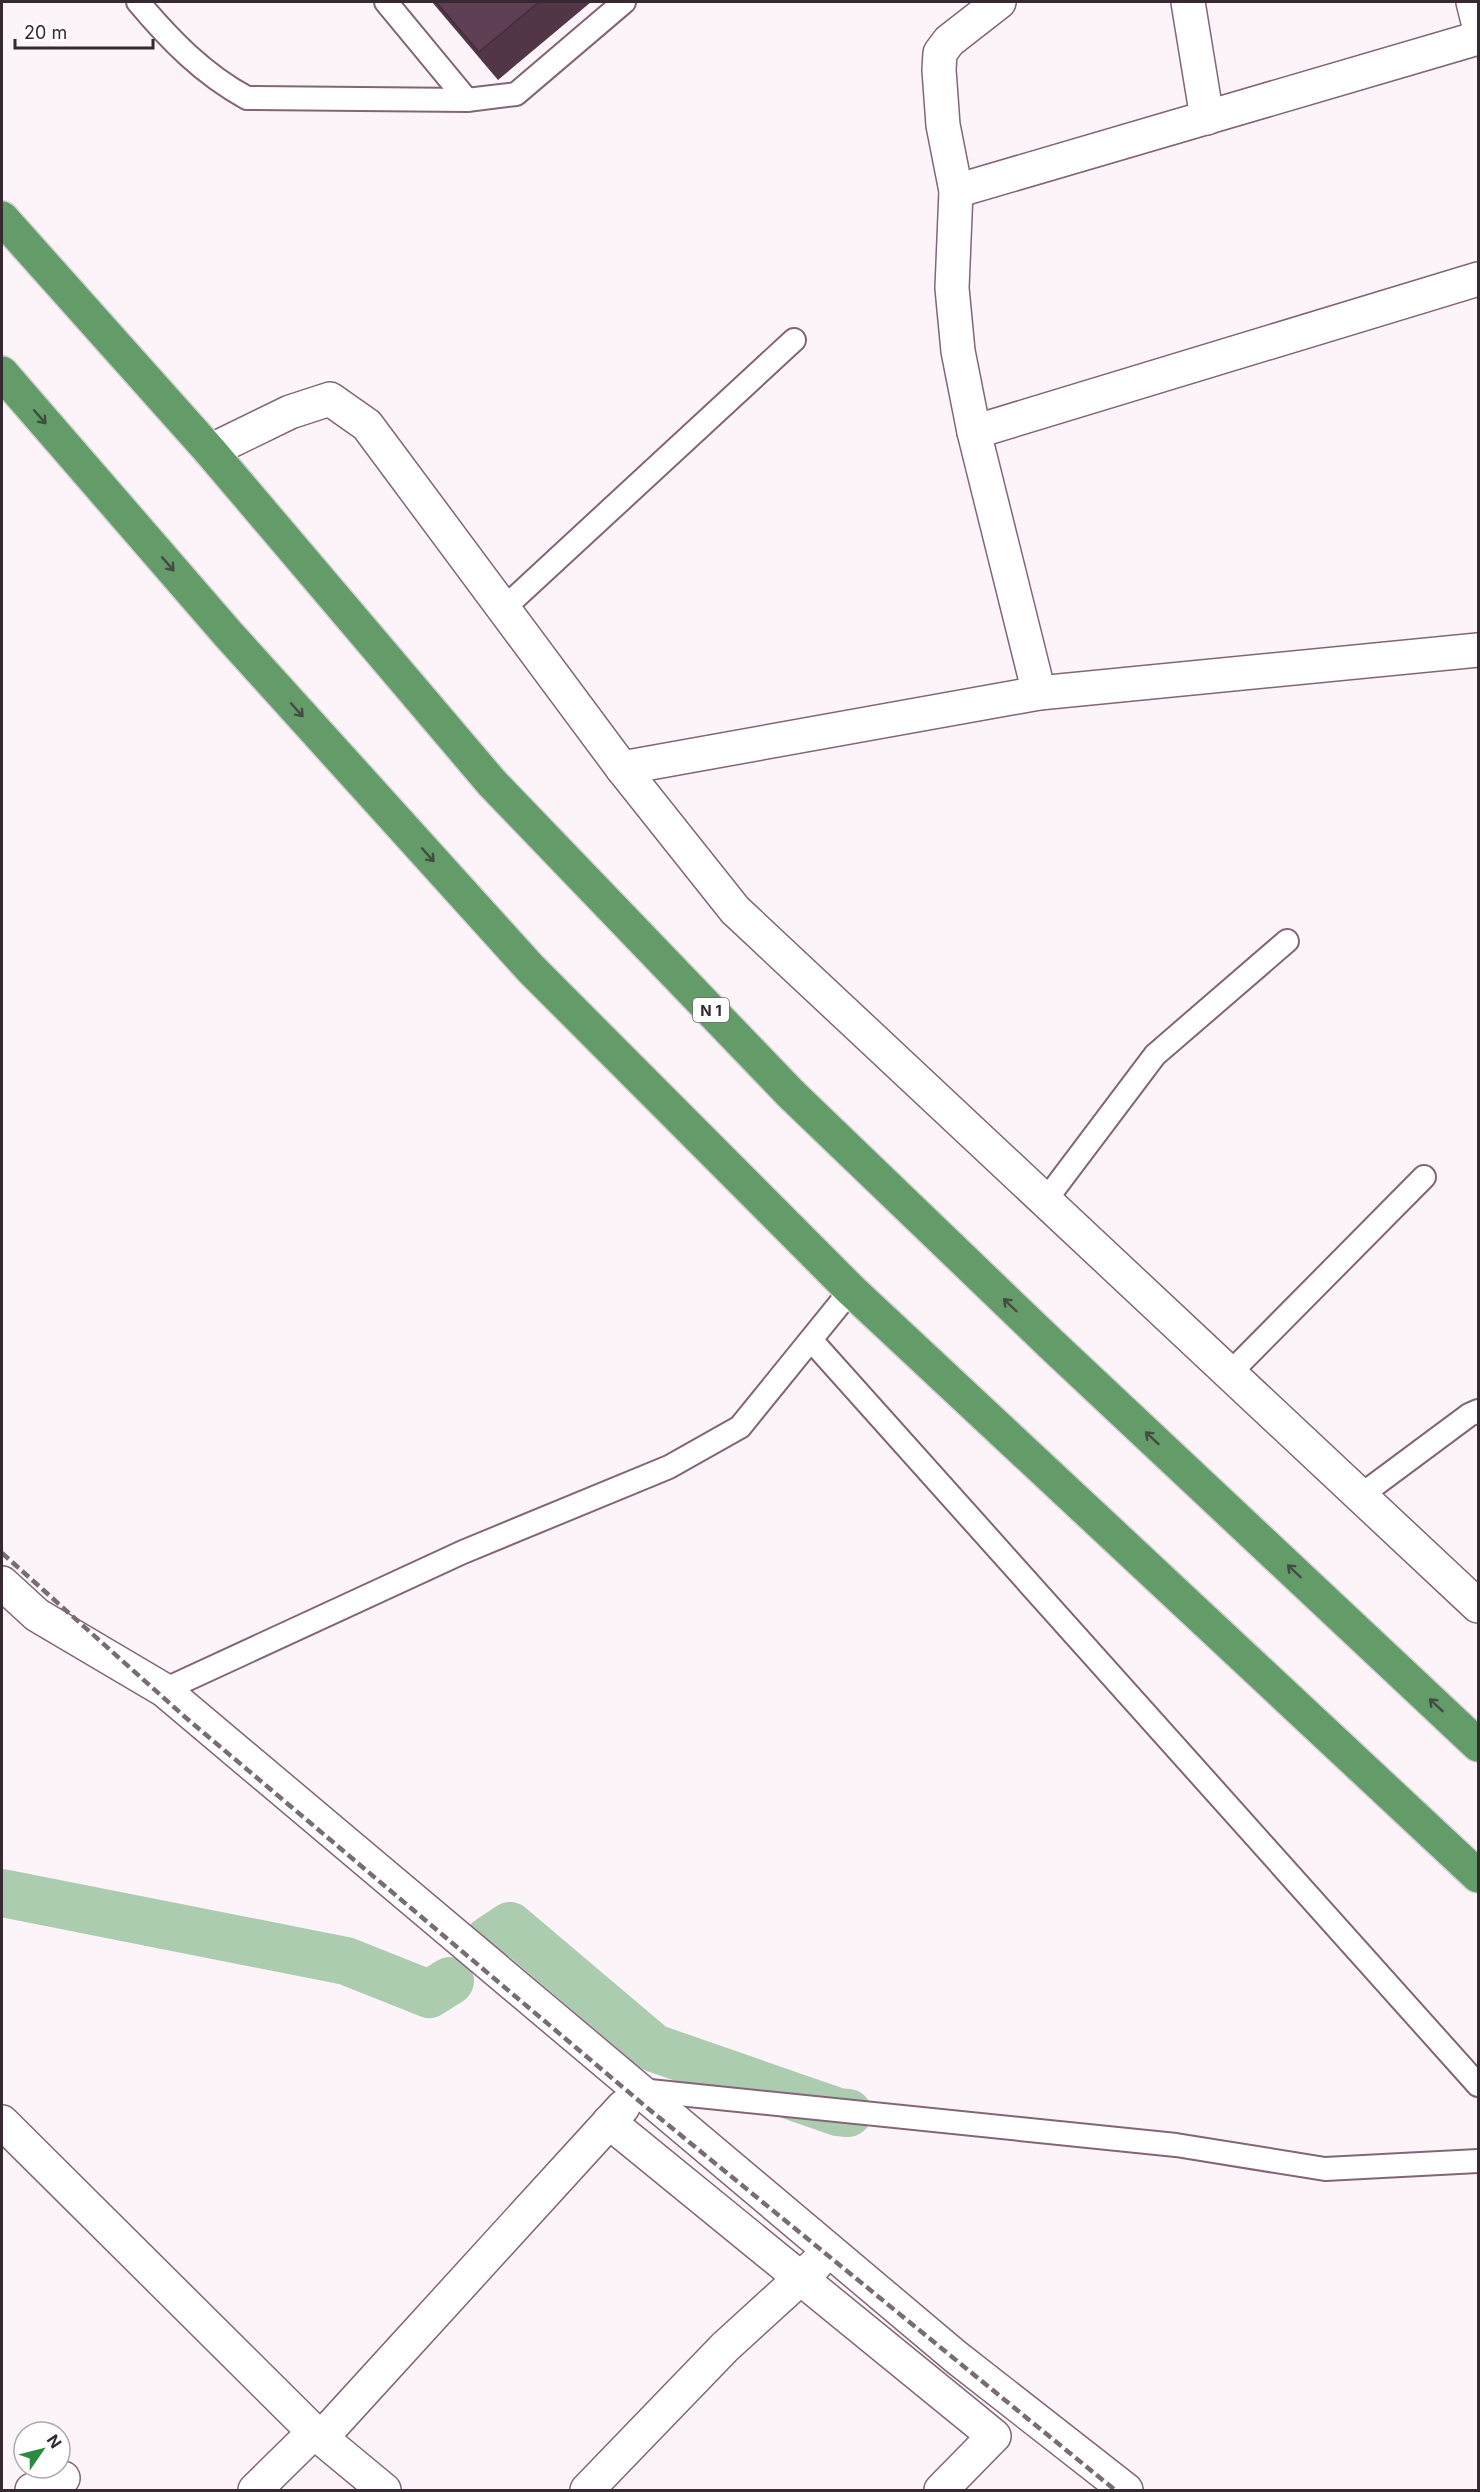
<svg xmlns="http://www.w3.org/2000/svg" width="1480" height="2492" font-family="Inter,sans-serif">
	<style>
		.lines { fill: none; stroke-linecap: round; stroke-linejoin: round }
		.canal { stroke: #acccaf; stroke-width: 48 }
		.lane-casing { stroke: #836577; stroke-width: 26 }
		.street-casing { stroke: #836577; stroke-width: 36 }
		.highway-casing { stroke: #d3d0d2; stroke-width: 36 }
		.lane { stroke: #fff; stroke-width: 22 }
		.street { stroke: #fff; stroke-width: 33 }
		.highway { stroke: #639b69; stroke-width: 33 }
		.rail { stroke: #786d74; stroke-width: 4.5; stroke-dasharray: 9 4.5; stroke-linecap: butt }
		.wall { fill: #523648 }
		.building { fill: #5f3f54; stroke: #422c3b; stroke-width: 1.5 }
		.oneway { stroke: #444b42 }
		.labels { text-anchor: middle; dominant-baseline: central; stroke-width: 6; stroke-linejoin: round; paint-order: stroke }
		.shield { fill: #fff; stroke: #72696f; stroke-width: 1.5 }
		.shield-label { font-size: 15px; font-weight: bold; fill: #362931 }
	</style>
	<rect width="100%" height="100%" fill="#fcf4f9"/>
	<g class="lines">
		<g class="canal">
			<polyline points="2,1893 346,1961 429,1994 450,1981"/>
			<polyline points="489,1940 510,1926 654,2048 838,2112 848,2113"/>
		</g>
		<g class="lane-casing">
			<g id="lane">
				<path d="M138,2C170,40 203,74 247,98L467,100L516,94L624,2"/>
				<polyline points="386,2 467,100"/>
				<polyline points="503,609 794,340"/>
				<polyline points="1045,1201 1155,1055 1287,941"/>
				<polyline points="812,1341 1478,2085"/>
				<polyline points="1229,1374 1424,1177"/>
				<polyline points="1360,1496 1469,1415 1478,1411"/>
				<polyline points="164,1690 463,1552 669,1467 740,1427 851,1290"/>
				<polyline points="640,2090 1176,2145 1325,2169 1478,2161"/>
			</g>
		</g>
		<g class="street-casing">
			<g id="street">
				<polyline points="999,2 949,41 940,53 939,70 943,125 956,191 952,288 958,351 974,432 1039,693"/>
				<polyline points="1188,2 1207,118"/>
				<polyline points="1473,2 1478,22"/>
				<polyline points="956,191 1478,38"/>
				<polyline points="974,432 1478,279"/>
				<polyline points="210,451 290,412 330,399 367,425 622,768 735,910 1478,1606"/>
				<polyline points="622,768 1039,693 1478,650"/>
				<polyline points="2,1583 37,1615 164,1690 956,2357 1126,2490"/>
				<polyline points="2,2122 314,2432 384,2490"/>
				<polyline points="609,2122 994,2436 941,2490"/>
				<polyline points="321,2438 623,2107"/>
				<polyline points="32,2490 63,2478"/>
				<polyline points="255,2490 314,2432"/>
				<polyline points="587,2490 725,2347 816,2264"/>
			</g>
		</g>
		<g class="highway-casing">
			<g id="highway">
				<polyline points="2,218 210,451 492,783 791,1094 1051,1344 1478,1745"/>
				<polyline points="2,373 228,634 531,969 851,1290 1478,1876"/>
			</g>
		</g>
		<use href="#lane" class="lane"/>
		<use href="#street" class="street"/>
		<use href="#highway" class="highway"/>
		<polyline class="rail" points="2,1553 185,1717 645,2106 1115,2490"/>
	</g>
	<polygon class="wall" points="432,2 591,2 498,80"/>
	<polygon class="building" points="436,2 539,2 479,52"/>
	<defs><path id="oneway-shaft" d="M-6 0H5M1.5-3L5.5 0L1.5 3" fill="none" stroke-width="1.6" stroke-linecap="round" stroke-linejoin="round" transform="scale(1.5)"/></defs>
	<g class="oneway">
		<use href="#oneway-shaft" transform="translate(40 417) rotate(49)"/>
		<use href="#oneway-shaft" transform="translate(168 564) rotate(49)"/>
		<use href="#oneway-shaft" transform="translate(297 710) rotate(48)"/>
		<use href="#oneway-shaft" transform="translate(428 855) rotate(48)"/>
		<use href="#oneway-shaft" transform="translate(1010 1305) rotate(-136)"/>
		<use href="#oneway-shaft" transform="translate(1152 1438) rotate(-137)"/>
		<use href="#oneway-shaft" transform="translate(1294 1571) rotate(-137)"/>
		<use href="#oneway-shaft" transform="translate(1436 1705) rotate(-137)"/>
	</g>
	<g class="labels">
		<rect class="shield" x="693" y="998" width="36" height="24" rx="4.5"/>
		<g class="shield-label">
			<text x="711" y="1010">N 1</text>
		</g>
	</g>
	<rect width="1480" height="2492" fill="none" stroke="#362931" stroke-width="6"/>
	<g transform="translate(42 2450) rotate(55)"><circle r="28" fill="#ffffff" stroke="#afa9ad" stroke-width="1.5"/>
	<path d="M0-4.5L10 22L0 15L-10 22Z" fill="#2a8b3f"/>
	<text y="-9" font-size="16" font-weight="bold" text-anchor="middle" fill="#362931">N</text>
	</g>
	<path d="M15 39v9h138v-9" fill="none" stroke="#362931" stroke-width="3"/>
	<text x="24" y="39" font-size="18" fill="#362931" stroke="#ffffff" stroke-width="4.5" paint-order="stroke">20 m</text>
</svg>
